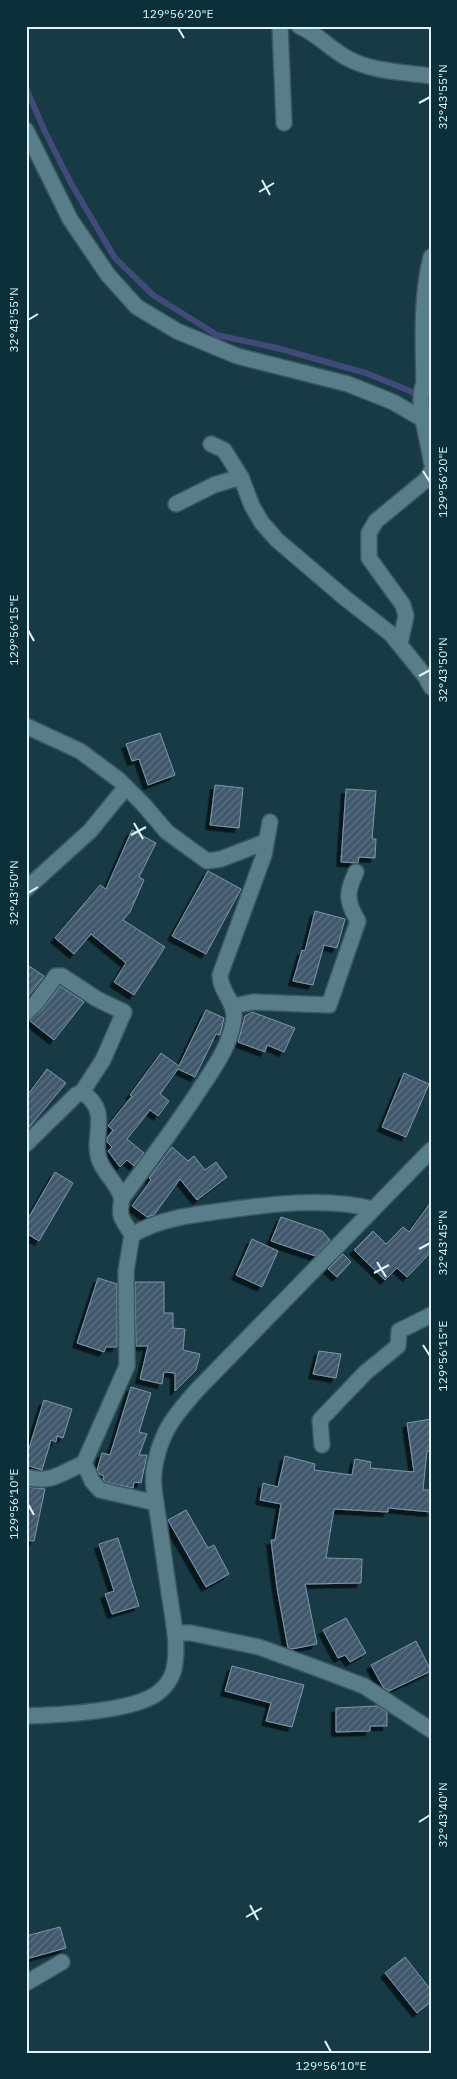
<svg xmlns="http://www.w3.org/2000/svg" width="457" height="2079" font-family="'IBM Plex Sans',sans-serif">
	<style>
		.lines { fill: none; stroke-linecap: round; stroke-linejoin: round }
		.stream { stroke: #424a79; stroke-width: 6 }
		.building { fill: url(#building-hatch); stroke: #7f97ae; filter: url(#shadow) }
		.street-casing { stroke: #3a5860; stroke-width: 18 }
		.street { stroke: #5a7e89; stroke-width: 15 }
		.ticks { fill: none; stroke: #e1f4fb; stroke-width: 2 }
		.neatline { fill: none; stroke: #e1f4fb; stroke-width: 2 }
		.ticks-label { font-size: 12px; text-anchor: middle; fill: #e1f4fb }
	</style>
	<defs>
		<pattern id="building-hatch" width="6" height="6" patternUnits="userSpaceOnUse" patternTransform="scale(1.25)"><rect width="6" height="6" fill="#41586c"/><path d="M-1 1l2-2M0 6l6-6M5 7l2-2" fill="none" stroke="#5c7182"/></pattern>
		<filter id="shadow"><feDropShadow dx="-4.5" dy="4.5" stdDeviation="0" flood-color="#0009"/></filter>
	</defs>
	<rect width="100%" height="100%" fill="#173a44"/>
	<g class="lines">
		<polyline class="stream" points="26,88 46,134 72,185 115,258 153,295 217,335 277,348 366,373 410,391 431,404"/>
	</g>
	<g class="building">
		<polygon points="160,733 175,775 148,785 139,759 132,761 126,744"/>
		<polygon points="215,785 243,788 239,828 210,825"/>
		<polygon points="346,789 376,791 372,839 376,839 375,858 359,857 358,863 341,862"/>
		<polygon points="132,830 156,843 139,877 144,880 130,912 123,920 165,947 134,995 114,982 126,963 91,934 74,954 55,938 100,885 106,889"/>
		<polygon points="208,871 241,889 206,954 172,936"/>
		<polygon points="315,911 345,919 337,948 324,945 313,985 293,981 302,950 305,951"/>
		<polygon points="26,964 44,976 26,999"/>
		<polygon points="60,986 84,1002 54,1040 30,1021 43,1009"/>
		<polygon points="206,1010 224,1018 220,1035 216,1034 195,1077 178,1069 160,1094 169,1101 158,1116 150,1110 127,1139 144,1153 134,1166 127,1160 120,1167 108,1151 112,1147 107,1142 107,1138 113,1130 108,1126 132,1096 130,1095 161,1053 179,1066"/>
		<polygon points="252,1012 295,1028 284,1052 267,1045 265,1052 238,1042 245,1016"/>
		<polygon points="47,1069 66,1083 26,1131 26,1097"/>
		<polygon points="404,1073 429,1084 406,1137 382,1127"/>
		<polygon points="172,1147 188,1161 194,1156 205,1170 216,1162 227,1177 197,1200 180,1179 154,1215 147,1217 132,1206 151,1180 149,1178"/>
		<polygon points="55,1172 73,1183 39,1241 26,1233 26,1222"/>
		<polygon points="431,1202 431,1252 407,1277 397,1268 385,1280 354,1250 373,1231 386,1244 403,1227 409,1232"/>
		<polygon points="281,1217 322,1231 330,1240 315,1256 271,1241"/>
		<polygon points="252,1239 278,1251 262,1287 236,1275"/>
		<polygon points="343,1254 351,1262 337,1277 328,1269"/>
		<polygon points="98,1278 117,1284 117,1347 106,1347 104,1352 77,1343"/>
		<polygon points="135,1282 164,1282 164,1313 173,1313 173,1328 185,1329 183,1350 200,1354 196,1370 175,1391 175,1373 164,1372 162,1384 140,1379 148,1346 136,1346"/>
		<polygon points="319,1351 341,1354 336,1378 313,1374"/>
		<polygon points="131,1387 151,1393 139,1432 147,1434 139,1455 147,1455 141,1483 134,1482 133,1488 105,1482 103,1479 104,1476 99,1474 97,1470 102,1453 110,1455"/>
		<polygon points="44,1400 72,1409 63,1438 57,1436 56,1442 51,1440 42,1470 26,1465 26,1458"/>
		<polygon points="431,1419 431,1451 427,1451 423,1490 431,1490 431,1512 388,1508 388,1512 334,1509 326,1558 362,1559 361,1583 305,1584 317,1644 292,1649 288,1648 277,1588 271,1540 275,1540 281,1504 260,1500 263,1483 278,1487 285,1456 315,1464 314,1470 352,1475 355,1459 371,1462 370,1468 414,1472 407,1423"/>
		<polygon points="28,1487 45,1489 34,1541 26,1540 26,1496"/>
		<polygon points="186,1510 208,1548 214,1545 229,1574 206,1587 168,1520"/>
		<polygon points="118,1538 139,1606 112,1614 105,1594 114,1591 99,1544"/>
		<polygon points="346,1618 366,1653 350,1662 345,1655 338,1658 323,1630"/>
		<polygon points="416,1641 431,1671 389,1691 383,1687 371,1665"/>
		<polygon points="232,1666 304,1685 292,1727 266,1721 271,1703 225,1691"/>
		<polygon points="378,1706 387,1712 387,1726 370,1726 370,1731 336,1732 336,1708"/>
		<polygon points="60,1927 66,1948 26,1959 26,1936"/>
		<polygon points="405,1957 431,1990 431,2002 417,2013 385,1973"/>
	</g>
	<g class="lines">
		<g class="street-casing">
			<g id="street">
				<polyline points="280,26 284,123"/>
				<path d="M299,26C318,34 330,49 347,58C372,72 404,72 431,76"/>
				<polyline points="26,130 70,219 108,275 137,307 177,331 237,356 348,384 393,402 431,424"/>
				<path d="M431,257C421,297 423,341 424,383C415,404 429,439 431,461"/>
				<polyline points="211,444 224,450 241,477 252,506 262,523 277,540 345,598 391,634 425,676 431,687"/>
				<polyline points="176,504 214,485 241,477"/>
				<polyline points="400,643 406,616 403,605 369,558 369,533 376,521 427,479 431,471"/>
				<polyline points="26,726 80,751 119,780 143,804 167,832 207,861 221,859 265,842"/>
				<polyline points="26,889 90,831 126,787"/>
				<path d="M233,1006L253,1002L329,1005L358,921C346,901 346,893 356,872"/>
				<polyline points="26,1013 36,1003 56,976 62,976 97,999 124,1012 103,1060 82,1092"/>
				<path d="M26,1144L76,1095L82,1092C112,1112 91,1135 99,1159C103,1172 116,1182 121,1196C123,1202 119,1208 121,1215C122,1221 129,1229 132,1235"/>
				<path d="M122,1198C149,1162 176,1126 200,1089C215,1066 231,1045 234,1017C235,1002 220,991 220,975L264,855L270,822"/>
				<polyline points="322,1445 320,1420 366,1372 398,1346 399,1331 431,1315"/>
				<path d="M84,1463L127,1366L126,1271L132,1235C159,1219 190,1215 221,1211C270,1204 325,1197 373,1209"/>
				<path d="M26,1477C50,1484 62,1473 84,1463L92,1481L100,1490L156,1503"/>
				<polyline points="175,1633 191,1633 259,1647 322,1670 364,1686 431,1730"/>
				<path d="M26,1716C58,1715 135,1712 159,1692C168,1685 174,1674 175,1663C178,1642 173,1619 170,1599C166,1571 162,1544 158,1516C155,1498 151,1478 156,1460C163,1428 177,1413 198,1389L431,1150"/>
				<polyline points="26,1983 62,1962"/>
			</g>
		</g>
		<use href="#street" class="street"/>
	</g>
	<path class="ticks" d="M178,28L184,38M419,103L430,97M262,180L270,195M259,192L274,183M28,320L38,314M423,471L430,482M28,630L34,641M419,676L430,670M134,823L143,839M131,835L146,827M28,893L38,887M419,1249L430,1243M377,1262L386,1277M374,1273L389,1265M423,1345L430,1356M28,1504L34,1515M419,1822L430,1815M250,1905L258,1920M246,1917L262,1908M325,2041L331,2052"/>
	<rect width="457" height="2079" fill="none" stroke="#0b3039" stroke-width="55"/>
	<rect x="28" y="28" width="402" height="2024" class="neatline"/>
	<g class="ticks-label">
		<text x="178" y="18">129°56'20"E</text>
		<text transform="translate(443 97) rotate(-90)" y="4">32°43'55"N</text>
		<text transform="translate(14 320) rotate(-90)" y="4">32°43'55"N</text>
		<text transform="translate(443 482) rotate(-90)" y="4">129°56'20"E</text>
		<text transform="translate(14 630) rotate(-90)" y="4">129°56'15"E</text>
		<text transform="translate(443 670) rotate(-90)" y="4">32°43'50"N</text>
		<text transform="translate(14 893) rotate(-90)" y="4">32°43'50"N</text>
		<text transform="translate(443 1243) rotate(-90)" y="4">32°43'45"N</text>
		<text transform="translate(443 1356) rotate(-90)" y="4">129°56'15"E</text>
		<text transform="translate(14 1504) rotate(-90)" y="4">129°56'10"E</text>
		<text transform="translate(443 1815) rotate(-90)" y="4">32°43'40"N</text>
		<text x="331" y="2070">129°56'10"E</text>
	</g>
</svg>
